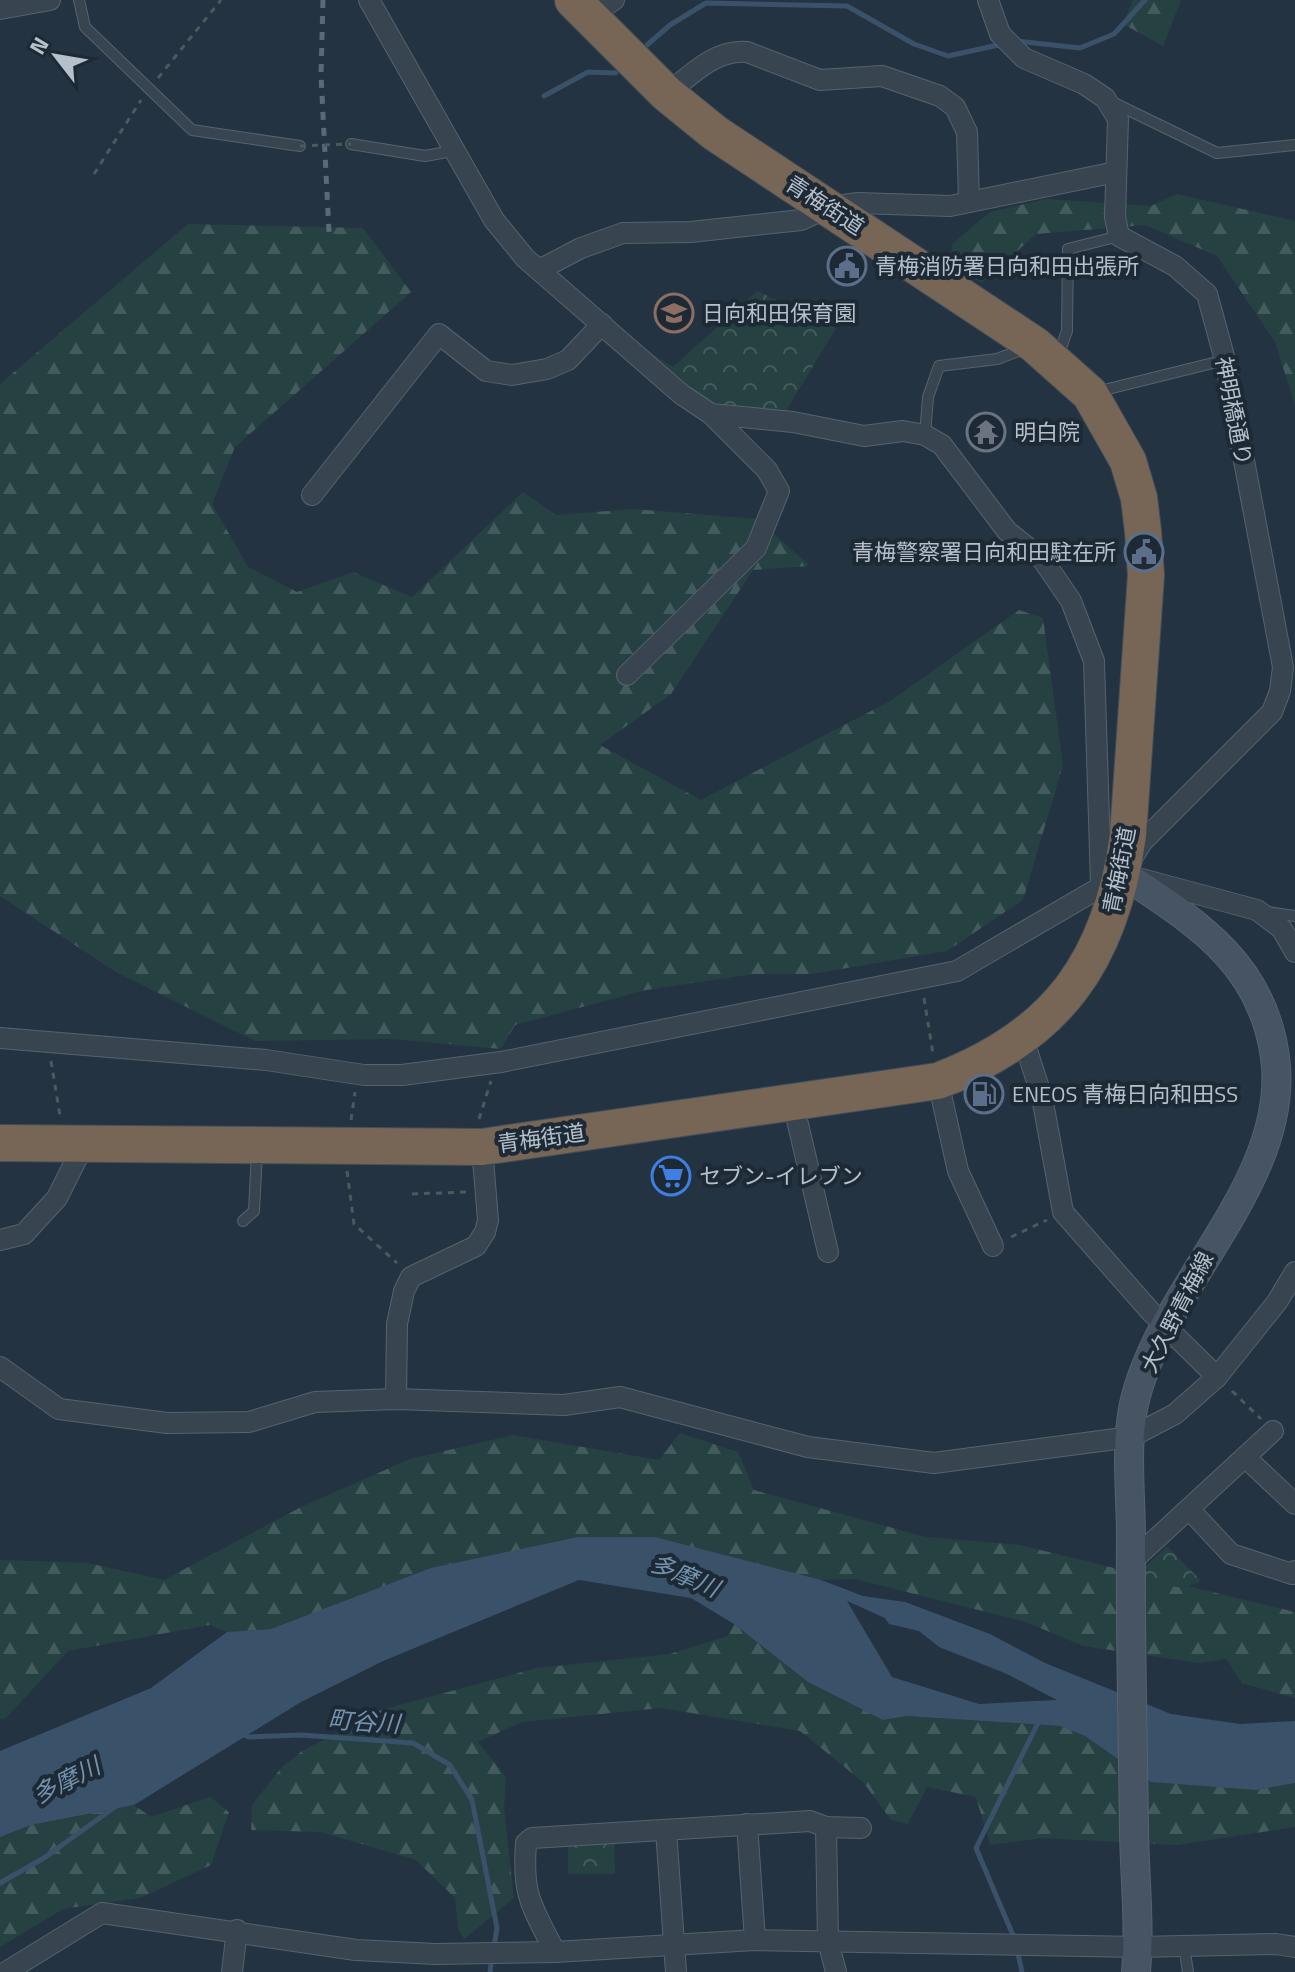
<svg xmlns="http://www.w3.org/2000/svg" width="1295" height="1972" font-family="'Titillium Web','Noto Sans JP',sans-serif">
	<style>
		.forest { fill: url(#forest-firs) }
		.park { fill: url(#park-crowns) }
		.water { fill: #39526a; fill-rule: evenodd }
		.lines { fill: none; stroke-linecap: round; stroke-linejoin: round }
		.stream { stroke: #39526a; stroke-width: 5 }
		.lane-casing { stroke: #56636e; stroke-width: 12 }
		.street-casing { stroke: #56636e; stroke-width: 22 }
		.secondary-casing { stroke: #56636e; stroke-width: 30 }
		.highway-casing { stroke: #43505b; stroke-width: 38 }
		.path { stroke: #445d5e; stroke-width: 3; stroke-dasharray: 6 6; stroke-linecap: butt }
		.lane { stroke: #384550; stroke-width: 10 }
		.street { stroke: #384550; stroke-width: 20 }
		.secondary { stroke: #465464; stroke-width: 28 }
		.highway { stroke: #765; stroke-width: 36 }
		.rail { stroke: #5a6978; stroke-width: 5; stroke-dasharray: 8 8; stroke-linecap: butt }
		.path-bridge { stroke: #445d5e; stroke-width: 3; stroke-dasharray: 6 6; stroke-linecap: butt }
		.labels { text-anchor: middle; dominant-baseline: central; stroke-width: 8; stroke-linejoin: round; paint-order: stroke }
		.street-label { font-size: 22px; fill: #b5c0cb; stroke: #1d2a36 }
		.poi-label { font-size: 22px; fill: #b5c0cb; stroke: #1d2a36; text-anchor: start }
		.water-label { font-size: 24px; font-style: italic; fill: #7493af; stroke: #1d2a36 }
	</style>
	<defs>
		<pattern id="forest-firs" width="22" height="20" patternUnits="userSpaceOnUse" patternTransform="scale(2)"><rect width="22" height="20" fill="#264142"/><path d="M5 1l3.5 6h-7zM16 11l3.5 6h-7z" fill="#435b5c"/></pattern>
		<pattern id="park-crowns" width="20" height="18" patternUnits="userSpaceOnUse" patternTransform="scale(2)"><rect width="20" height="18" fill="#264142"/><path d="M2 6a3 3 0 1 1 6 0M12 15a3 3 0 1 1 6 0" fill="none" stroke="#435b5c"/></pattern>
	</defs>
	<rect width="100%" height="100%" fill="#243341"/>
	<g class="forest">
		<polygon points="1133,0 1181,0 1163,46 1123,24"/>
		<polygon points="1177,194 1295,221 1295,405 1275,342 1217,256 1145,225 1036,234 982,283 949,264 953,243 990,212 1047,199 1151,206"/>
		<polygon points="188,224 363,228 411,292 235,447 212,504 248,567 297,592 353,572 412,597 523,492 556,515 634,509 757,519 810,566 753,570 671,694 600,745 701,800 890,701 1019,610 1043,618 1063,765 1023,900 947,951 812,974 754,974 646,990 515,1025 501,1049 392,1039 255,1041 116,972 0,896 0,384"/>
		<polygon points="680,1433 738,1452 754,1490 926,1537 1020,1545 1295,1612 1295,1698 1242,1683 1226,1659 1199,1663 1083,1646 1026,1622 855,1579 821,1580 783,1572 655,1537 360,1598 271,1629 227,1632 210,1625 68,1651 6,1718 0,1719 0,1560 88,1563 164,1580 301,1507 410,1459 513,1435 659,1460"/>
		<polygon points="734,1624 808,1682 883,1720 907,1716 1060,1726 1256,1790 1295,1783 1295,1827 1177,1845 1041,1838 990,1845 976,1797 927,1787 908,1824 891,1820 863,1782 800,1731 661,1708 522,1722 478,1742 506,1777 504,1808 514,1898 464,1939 458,1929 455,1898 416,1860 321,1832 251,1830 252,1805 281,1768 302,1751 381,1710 537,1668 670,1654 728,1636"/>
		<polygon points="210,1797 229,1812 211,1865 140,1898 63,1909 0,1947 0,1837 31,1825 134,1805 151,1817"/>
	</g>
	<g class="park">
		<polygon points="757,291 836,328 783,416 709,408 638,345 673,367"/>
		<polygon points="1167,1546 1201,1581 1183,1588 1143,1581 1146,1566"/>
		<polygon points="614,1840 615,1874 568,1874 568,1842"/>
	</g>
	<path class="water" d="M578,1537H655L821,1580L863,1596L905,1602L990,1634L1045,1663L1171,1714L1240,1724L1295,1721V1783L1256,1790L1151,1782L1085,1736L1060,1726L907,1716L883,1720L808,1682L734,1624L691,1598L579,1580L383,1661L301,1702L134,1805L31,1825L0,1837V1751L151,1688L227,1632L271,1629L431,1568ZM847,1601L885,1618L889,1624L919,1631L939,1647L1007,1674L1057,1700L979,1704L892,1677Z"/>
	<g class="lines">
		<g class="stream">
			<polyline points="1016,41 1080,48 1114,34 1145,0"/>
			<polyline points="647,45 670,25 706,3 847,6 914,44 948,56 1003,44"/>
			<polyline points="544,96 588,72 616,73"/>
			<polyline points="242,1734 249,1737 301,1735 413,1743 450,1765 472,1800 497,1928 494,1947"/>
			<polyline points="0,1883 44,1858 119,1804"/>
			<polyline points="1015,1940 976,1848 1041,1717"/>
			<polyline points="1017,1949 1022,1972"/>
			<polyline points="490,1972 492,1957"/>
		</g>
		<g class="lane-casing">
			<g id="lane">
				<polyline points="79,0 85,27 192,130 300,146"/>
				<polyline points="1110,101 1217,153 1295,145"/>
				<polyline points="351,144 425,156 452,151"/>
				<polyline points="1058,356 1067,331 1068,249 1119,236"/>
				<polyline points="1096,392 1225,360"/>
				<polyline points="925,435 928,397 939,366 997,359 1024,349"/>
				<polyline points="1267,912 1295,916"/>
				<polyline points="243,1221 254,1211 257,1152"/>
				<polyline points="1184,1946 1188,1972"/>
			</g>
		</g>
		<g class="street-casing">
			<g id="street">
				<polyline points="369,0 494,220 525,258 681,394 711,414 793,422 864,436 903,431 925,435 942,445 1007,531 1043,560 1071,601 1094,661 1101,884"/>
				<polyline points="988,0 1000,34 1024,58 1084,84 1105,98 1118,119 1115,217 1119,236 1175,266 1207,294 1225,360 1283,667 1280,691 1272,712 1143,841 1131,860"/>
				<polyline points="0,9 50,0"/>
				<polyline points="589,16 614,0"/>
				<path d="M667,94C691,75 715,49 747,52L820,80L882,76L940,96L955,107L967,132L969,202"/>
				<polyline points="539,270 581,248 623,233 691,232 801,220 829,207 858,203 950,206 1116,172"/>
				<polyline points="312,495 439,334 486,371 512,375 547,369 568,360 602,324"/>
				<polyline points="627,675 756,548 779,491 767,470 711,414"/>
				<polyline points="0,1038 266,1060 364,1075 402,1075 501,1062 957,971 1123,874 1257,910 1282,929 1295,952"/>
				<polyline points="1023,1038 1042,1097 1063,1212 1151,1312 1217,1377"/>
				<polyline points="938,1081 958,1171 993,1246"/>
				<polyline points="793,1103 828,1252"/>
				<polyline points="0,1240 24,1234 57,1198 84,1144"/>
				<polyline points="0,1367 59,1409 167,1423 249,1422 315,1402 396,1399 564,1405 620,1397 808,1447 934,1463 1131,1437 1175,1414 1217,1377 1277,1302 1295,1272"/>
				<polyline points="396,1399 397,1324 404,1291 411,1277 476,1246 485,1232 488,1220 482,1147"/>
				<polyline points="1245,1457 1295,1504"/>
				<polyline points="1189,1509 1231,1554 1292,1574 1295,1571"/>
				<polyline points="1131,1562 1273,1431"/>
				<polyline points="747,1824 755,1940"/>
				<polyline points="826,1827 828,1941 836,1972"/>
				<polyline points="666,1830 676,1972"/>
				<path d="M555,1952C532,1906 522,1897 526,1843L532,1838L810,1821L826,1827L861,1828"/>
				<polyline points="6,1972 102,1913 356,1950 436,1954 555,1952 755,1940 1138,1947 1276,1944 1295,1947"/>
				<polyline points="232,1972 237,1930"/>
			</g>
		</g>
		<g class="secondary-casing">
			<path id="secondary" d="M1123,874C1195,922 1262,962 1275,1057C1292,1181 1160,1287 1134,1404C1125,1446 1131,1495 1131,1537C1130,1636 1133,1735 1134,1833C1135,1879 1140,1926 1136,1972"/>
		</g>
		<g class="highway-casing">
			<path id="highway" d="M0,1143L482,1147L938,1081C1057,1036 1111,961 1128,835L1146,575L1143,531L1139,498L1128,461L1090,394L1035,345L715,133L667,94L573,0"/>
		</g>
		<g class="path">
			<polyline points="158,78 221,0"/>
			<polyline points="94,174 141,100"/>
			<polyline points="924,998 933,1054"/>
			<polyline points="51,1061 60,1116"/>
			<polyline points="479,1119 491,1081"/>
			<polyline points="351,1120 355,1092"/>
			<polyline points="347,1171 354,1224 397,1263"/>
			<polyline points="412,1194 468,1192"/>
			<polyline points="1011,1237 1047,1220"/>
			<polyline points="1232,1391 1261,1419"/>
		</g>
		<use href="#lane" class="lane"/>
		<use href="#street" class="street"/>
		<use href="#secondary" class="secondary"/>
		<use href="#highway" class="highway"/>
		<polyline class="rail" points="323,0 321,75 329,232"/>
		<polyline class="path-bridge" points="300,146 351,144"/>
	</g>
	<defs>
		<g id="civic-ring" transform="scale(2)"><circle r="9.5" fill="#1d2a36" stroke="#5c6f8a" stroke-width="1.5"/><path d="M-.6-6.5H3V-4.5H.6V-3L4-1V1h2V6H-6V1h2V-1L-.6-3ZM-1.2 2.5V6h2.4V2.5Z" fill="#5c6f8a"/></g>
		<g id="school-ring" transform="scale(2)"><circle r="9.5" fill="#1d2a36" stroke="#8d6e63" stroke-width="1.5"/><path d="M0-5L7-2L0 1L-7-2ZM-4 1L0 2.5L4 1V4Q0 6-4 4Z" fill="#8d6e63"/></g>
		<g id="temple-ring" transform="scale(2)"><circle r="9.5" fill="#1d2a36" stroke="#6b7280" stroke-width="1.5"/><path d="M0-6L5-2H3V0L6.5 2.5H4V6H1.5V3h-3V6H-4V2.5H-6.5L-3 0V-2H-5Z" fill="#6b7280"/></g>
		<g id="fuel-ring" transform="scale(2)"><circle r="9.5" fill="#1d2a36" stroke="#5c6f8a" stroke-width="1.5"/><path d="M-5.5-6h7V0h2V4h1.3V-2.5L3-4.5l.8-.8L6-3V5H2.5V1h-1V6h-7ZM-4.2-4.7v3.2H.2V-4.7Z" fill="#5c6f8a"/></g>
		<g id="supermarket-ring" transform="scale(2)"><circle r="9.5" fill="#1d2a36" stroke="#3f7fe0" stroke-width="1.5"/><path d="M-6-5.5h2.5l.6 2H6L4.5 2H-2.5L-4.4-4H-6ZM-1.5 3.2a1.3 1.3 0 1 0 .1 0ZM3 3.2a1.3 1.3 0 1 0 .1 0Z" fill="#3f7fe0"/></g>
	</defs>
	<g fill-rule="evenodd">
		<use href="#civic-ring" x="847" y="266"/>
		<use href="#school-ring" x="674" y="313"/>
		<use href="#temple-ring" x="986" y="432"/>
		<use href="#civic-ring" x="1144" y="552"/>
		<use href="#fuel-ring" x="984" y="1094"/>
		<use href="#supermarket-ring" x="671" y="1176"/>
	</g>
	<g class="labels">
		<g class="street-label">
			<text transform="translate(825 205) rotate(33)">青梅街道</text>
			<text transform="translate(1234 411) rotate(79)">神明橋通り</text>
			<text transform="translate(1119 870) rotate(-79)">青梅街道</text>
			<text transform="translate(541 1138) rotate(-8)">青梅街道</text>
			<text transform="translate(1177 1312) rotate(-63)">大久野青梅線</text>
		</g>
		<g class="poi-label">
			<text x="875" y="266">青梅消防署日向和田出張所</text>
			<text x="702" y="313">日向和田保育園</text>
			<text x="1014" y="432">明白院</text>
			<text x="1116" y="552" text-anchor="end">青梅警察署日向和田駐在所</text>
			<text x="1012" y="1094">ENEOS 青梅日向和田SS</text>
			<text x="699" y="1176">セブン-イレブン</text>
		</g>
		<g class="water-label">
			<text transform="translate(685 1575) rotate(23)">多摩川</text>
			<text transform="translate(364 1721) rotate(4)">町谷川</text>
			<text transform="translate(66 1780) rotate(-27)">多摩川</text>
		</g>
	</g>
	<g transform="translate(56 56) rotate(301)" stroke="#1d2a36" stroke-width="6" paint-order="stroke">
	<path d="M0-6L14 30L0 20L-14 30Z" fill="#b5c0cb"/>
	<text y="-12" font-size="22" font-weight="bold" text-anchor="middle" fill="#b5c0cb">N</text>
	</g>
</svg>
